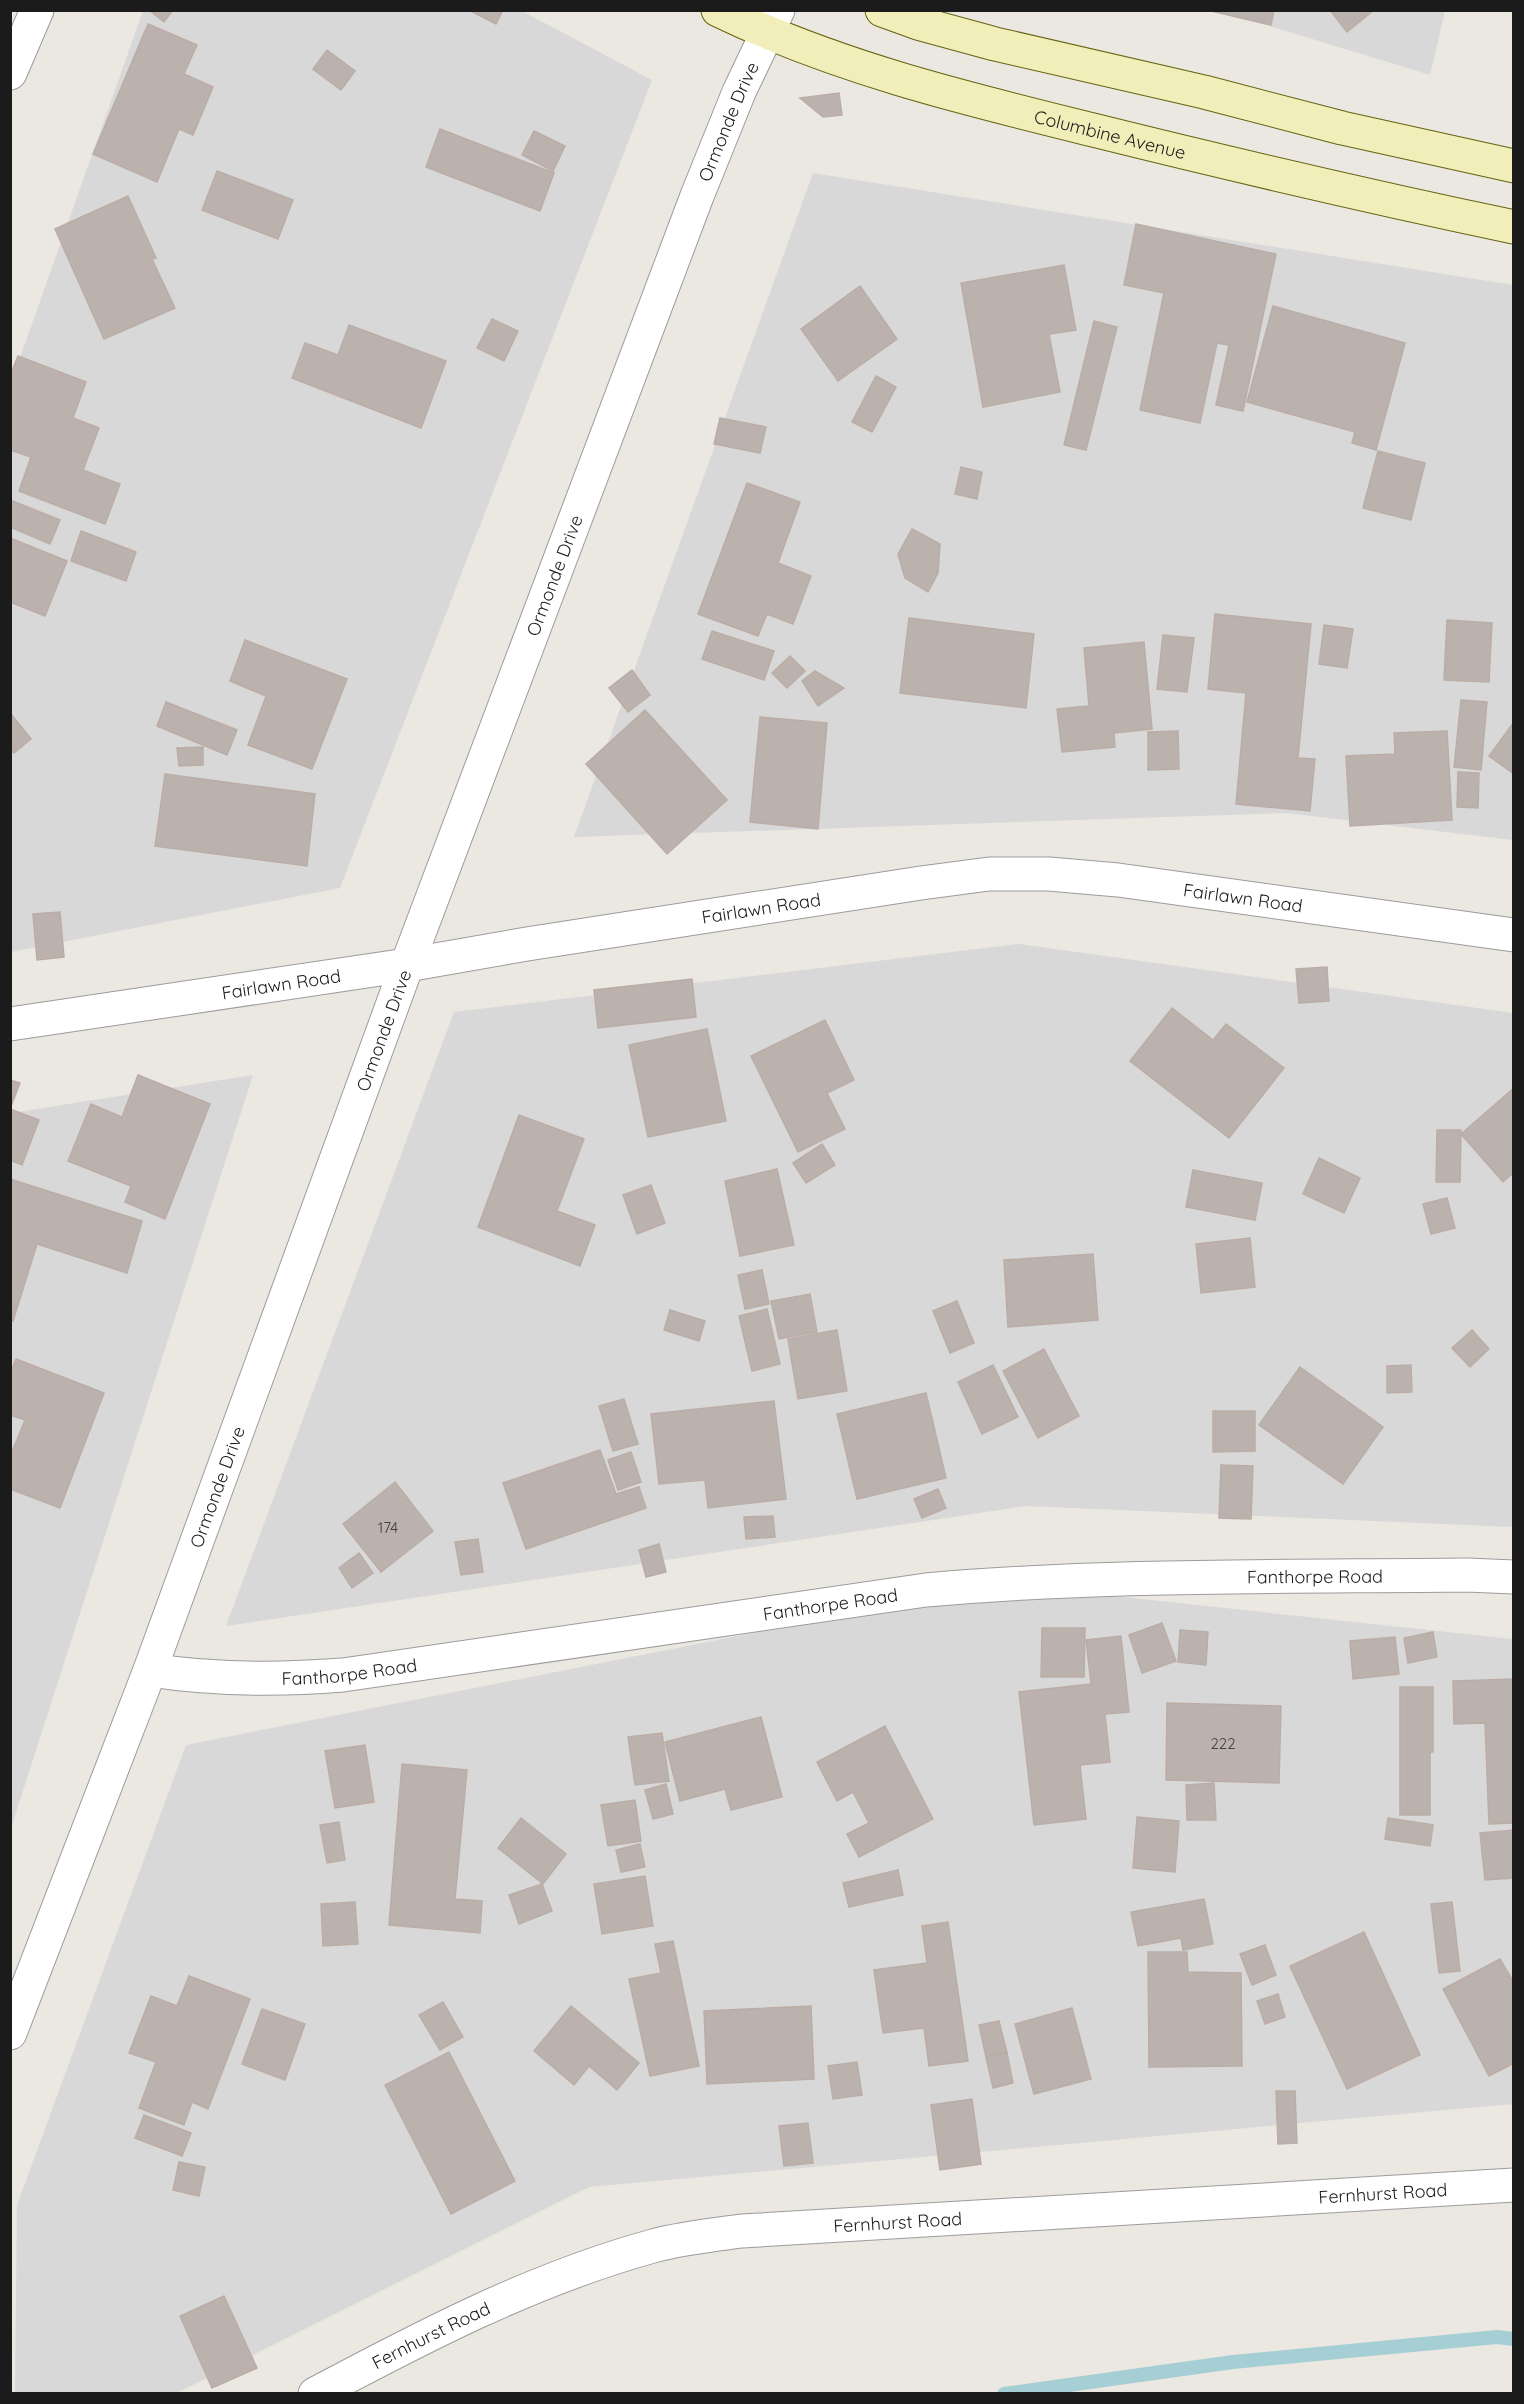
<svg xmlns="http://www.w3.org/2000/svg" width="1524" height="2404" font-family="Quicksand,sans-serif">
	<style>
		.residential { fill: #d9d8d8 }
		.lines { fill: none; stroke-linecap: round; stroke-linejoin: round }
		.stream { stroke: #a6cfd5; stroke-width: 14 }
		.building { fill: #bbb2ae; stroke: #bbada5; stroke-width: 1.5 }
		.street-casing { stroke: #9c9c9c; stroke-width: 35 }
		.secondary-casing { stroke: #636310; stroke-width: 35 }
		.street { stroke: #fff; stroke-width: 33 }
		.secondary { stroke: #f1eeb9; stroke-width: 33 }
		.labels { text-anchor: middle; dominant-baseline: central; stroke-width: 4.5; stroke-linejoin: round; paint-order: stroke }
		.number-label { font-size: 15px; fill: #434140 }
		.street-label { font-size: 18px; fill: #1b1b1b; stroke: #fff }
	</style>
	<rect width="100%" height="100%" fill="#ebe7e1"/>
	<g class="residential">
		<polygon points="143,11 522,11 652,80 340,888 11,952 11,383"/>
		<polygon points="1221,11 1445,11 1430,75"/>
		<polygon points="813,173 1513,285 1513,840 1286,813 574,837"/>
		<polygon points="1019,944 1513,1013 1513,1527 1026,1506 226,1626 454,1012"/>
		<polygon points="253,1075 11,1828 11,1113"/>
		<polygon points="1001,1584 1513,1639 1513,2104 589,2187 177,2393 15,2394 17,2205 186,1745"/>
	</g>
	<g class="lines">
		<polyline class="stream" points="1004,2394 1233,2362 1497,2337 1514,2339"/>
	</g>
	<g class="building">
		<polygon points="149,10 173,10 164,22"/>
		<polygon points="469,10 503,10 496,24"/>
		<polygon points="1207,10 1274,10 1271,25"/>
		<polygon points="1330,10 1374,10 1347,32"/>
		<polygon points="148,24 197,45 184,74 213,87 193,135 179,129 157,182 93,154"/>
		<polygon points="327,50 355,71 341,90 313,69"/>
		<polygon points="839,93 842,115 823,117 800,98"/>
		<polygon points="440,129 554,173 540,211 426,167"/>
		<polygon points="534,131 565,146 553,171 522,155"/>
		<polygon points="217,171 293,200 278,239 202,210"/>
		<polygon points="128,196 156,258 152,259 175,308 104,339 55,229"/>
		<polygon points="1136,224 1276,254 1243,411 1216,405 1229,345 1217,343 1200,423 1140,410 1164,293 1124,285"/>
		<polygon points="1064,265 1076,330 1049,334 1060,392 983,407 961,283"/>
		<polygon points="860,286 897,339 838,381 801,329"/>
		<polygon points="1273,306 1405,343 1376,450 1352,443 1355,432 1247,402"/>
		<polygon points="492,319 518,331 504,361 477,348"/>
		<polygon points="1094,321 1117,327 1086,450 1064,445"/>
		<polygon points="349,325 446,361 421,428 292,378 305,343 338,355"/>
		<polygon points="18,356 86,382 73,418 99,428 83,470 120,484 105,524 19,491 31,457 10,450 10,376"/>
		<polygon points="876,376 896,387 872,432 852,422"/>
		<polygon points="720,418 766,427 760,453 714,444"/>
		<polygon points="1378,451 1425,463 1411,520 1363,508"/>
		<polygon points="961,467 982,472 977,499 955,494"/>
		<polygon points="747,483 800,502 778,563 811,576 793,624 767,614 758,636 698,614"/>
		<polygon points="10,500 60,520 50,544 10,527"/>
		<polygon points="912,529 940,544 938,573 928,592 905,578 898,554"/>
		<polygon points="81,531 136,552 126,581 71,561"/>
		<polygon points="10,538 67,561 45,616 10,602"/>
		<polygon points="1215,614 1311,624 1298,758 1315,759 1310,811 1236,804 1246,693 1208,689"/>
		<polygon points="909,618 1034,634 1026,708 900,693"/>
		<polygon points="1447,620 1492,623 1489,682 1444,680"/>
		<polygon points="1324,625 1353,629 1347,668 1319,664"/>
		<polygon points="712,631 774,651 764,680 702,659"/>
		<polygon points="1163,635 1194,638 1187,692 1157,689"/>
		<polygon points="245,640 347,679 312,769 248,745 266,696 230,681"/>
		<polygon points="1144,642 1152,729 1114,733 1115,747 1062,752 1057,709 1089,706 1084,648"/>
		<polygon points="790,656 805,671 787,688 772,673"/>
		<polygon points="632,670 650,695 628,712 609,688"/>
		<polygon points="815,671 844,688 818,706 802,681"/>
		<polygon points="1461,700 1487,702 1481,770 1454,767"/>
		<polygon points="166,702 237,730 227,755 157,726"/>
		<polygon points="645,710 727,800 667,854 586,764"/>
		<polygon points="11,714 31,739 14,753 10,749"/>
		<polygon points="760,717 827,723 818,829 750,822"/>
		<polygon points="1514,722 1514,774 1489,756"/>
		<polygon points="1178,731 1179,769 1148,770 1148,732"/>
		<polygon points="1447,731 1452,820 1350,826 1346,756 1395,754 1394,733"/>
		<polygon points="203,747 203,765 179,766 177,748"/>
		<polygon points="1458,772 1479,773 1478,808 1457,807"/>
		<polygon points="165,774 315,794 307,866 155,846"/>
		<polygon points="60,912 64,957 37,960 33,914"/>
		<polygon points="1327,967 1329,1001 1299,1003 1296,969"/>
		<polygon points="692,979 696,1017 598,1028 594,990"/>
		<polygon points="1172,1008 1213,1040 1226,1024 1284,1068 1229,1138 1130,1061"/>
		<polygon points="825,1020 854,1080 827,1093 845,1129 798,1152 751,1056"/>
		<polygon points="707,1029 726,1121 648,1137 629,1045"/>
		<polygon points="138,1075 210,1104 165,1219 125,1202 131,1186 68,1161 91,1104 122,1117"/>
		<polygon points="10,1080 20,1083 10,1109"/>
		<polygon points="1514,1088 1514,1172 1503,1182 1461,1134"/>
		<polygon points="10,1109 39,1120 22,1165 10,1160"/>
		<polygon points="519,1115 584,1139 557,1211 595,1225 580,1266 478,1227"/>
		<polygon points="1437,1130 1461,1130 1460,1182 1436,1182"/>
		<polygon points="822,1144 835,1165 806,1183 793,1163"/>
		<polygon points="1319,1158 1360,1178 1344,1213 1303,1194"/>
		<polygon points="777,1169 794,1245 740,1256 725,1181"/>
		<polygon points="1193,1170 1262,1183 1255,1220 1186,1207"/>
		<polygon points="10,1179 142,1221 127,1273 37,1244 13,1321 10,1320"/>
		<polygon points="651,1185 665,1223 637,1234 623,1195"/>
		<polygon points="1447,1198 1455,1228 1431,1234 1423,1204"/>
		<polygon points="1250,1238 1255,1287 1201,1293 1196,1244"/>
		<polygon points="1093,1254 1098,1320 1008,1327 1004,1260"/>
		<polygon points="762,1270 769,1304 745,1309 738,1275"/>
		<polygon points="810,1294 817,1332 779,1339 771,1301"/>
		<polygon points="957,1301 974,1343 950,1353 933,1311"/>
		<polygon points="767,1309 780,1364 752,1371 739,1316"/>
		<polygon points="670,1310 705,1321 699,1341 664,1330"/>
		<polygon points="837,1330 847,1391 798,1399 788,1339"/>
		<polygon points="1472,1330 1489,1349 1470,1367 1452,1348"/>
		<polygon points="1044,1349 1079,1416 1038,1438 1003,1371"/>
		<polygon points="16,1359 104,1393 60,1508 10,1489 10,1457 25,1420 10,1415 10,1374"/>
		<polygon points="993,1365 1018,1417 982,1434 958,1382"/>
		<polygon points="1411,1365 1412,1392 1387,1393 1387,1366"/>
		<polygon points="1300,1367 1383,1427 1343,1484 1259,1425"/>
		<polygon points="926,1393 946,1478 857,1499 837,1414"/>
		<polygon points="624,1399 638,1444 613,1451 599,1406"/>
		<polygon points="774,1401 786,1499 708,1508 705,1480 659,1484 651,1414"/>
		<polygon points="1213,1411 1255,1411 1255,1451 1213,1452"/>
		<polygon points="600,1450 616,1494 639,1487 646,1508 526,1549 503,1483"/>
		<polygon points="631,1452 641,1482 618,1490 608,1460"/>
		<polygon points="1221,1465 1253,1466 1251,1519 1219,1518"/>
		<polygon points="395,1482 433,1531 381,1572 343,1524"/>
		<polygon points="938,1489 946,1508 922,1518 914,1499"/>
		<polygon points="773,1516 775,1537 746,1539 744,1517"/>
		<polygon points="478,1539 483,1572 461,1575 455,1542"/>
		<polygon points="659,1544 666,1572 646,1577 639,1550"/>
		<polygon points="359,1553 373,1573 352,1588 339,1568"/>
		<polygon points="1162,1623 1176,1661 1142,1673 1129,1635"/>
		<polygon points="1042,1628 1085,1628 1084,1677 1041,1677"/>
		<polygon points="1180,1630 1208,1632 1206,1665 1178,1662"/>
		<polygon points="1433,1632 1437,1657 1408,1663 1404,1638"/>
		<polygon points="1121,1636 1129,1712 1105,1714 1110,1762 1080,1765 1086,1819 1034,1825 1019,1692 1091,1684 1086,1640"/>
		<polygon points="1395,1637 1399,1674 1353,1679 1350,1641"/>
		<polygon points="1514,1679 1514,1823 1489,1824 1485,1723 1454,1724 1453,1681"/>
		<polygon points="1400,1687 1433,1687 1433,1752 1430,1752 1430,1815 1400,1815"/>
		<polygon points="1167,1703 1281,1706 1279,1783 1166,1780"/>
		<polygon points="761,1717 782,1797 731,1810 725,1789 680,1801 665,1742"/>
		<polygon points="885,1726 933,1819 859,1857 847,1834 869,1823 853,1792 837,1801 817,1762"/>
		<polygon points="662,1733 669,1781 635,1785 628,1737"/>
		<polygon points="365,1745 374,1802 335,1808 325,1751"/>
		<polygon points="402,1764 467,1770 455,1899 482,1901 480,1933 389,1925"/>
		<polygon points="1214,1783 1216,1820 1187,1820 1186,1785"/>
		<polygon points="666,1784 673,1814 653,1819 645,1790"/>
		<polygon points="635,1800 641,1841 608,1846 601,1805"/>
		<polygon points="1137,1817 1179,1821 1175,1872 1133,1868"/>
		<polygon points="521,1818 566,1854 543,1884 498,1848"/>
		<polygon points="1388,1818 1433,1825 1430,1846 1385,1839"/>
		<polygon points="339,1822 345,1860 327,1863 320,1825"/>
		<polygon points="1514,1830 1514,1878 1485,1880 1480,1833"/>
		<polygon points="640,1844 645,1867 621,1872 616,1850"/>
		<polygon points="898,1870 903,1895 849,1907 843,1883"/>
		<polygon points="645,1876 653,1926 602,1934 594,1884"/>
		<polygon points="542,1884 552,1911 519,1924 509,1895"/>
		<polygon points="1204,1899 1213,1944 1183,1950 1181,1938 1138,1946 1131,1912"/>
		<polygon points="355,1902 358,1944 323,1946 321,1904"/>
		<polygon points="1452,1902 1460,1971 1439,1973 1431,1904"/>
		<polygon points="948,1922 968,2061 929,2066 924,2028 883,2033 874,1970 927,1963 922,1926"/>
		<polygon points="1364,1932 1420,2055 1347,2089 1290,1966"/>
		<polygon points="673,1941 699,2066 650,2076 629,1979 661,1973 655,1944"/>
		<polygon points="1265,1945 1276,1975 1252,1985 1240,1954"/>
		<polygon points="1148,1952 1187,1952 1188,1972 1241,1973 1242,2066 1149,2067"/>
		<polygon points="1500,1959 1514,1983 1514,2063 1489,2076 1443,1989"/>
		<polygon points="189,1976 250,1999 208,2109 192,2102 184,2125 139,2108 156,2062 129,2053 151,1996 177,2006"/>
		<polygon points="1278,1994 1285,2017 1265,2024 1257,2001"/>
		<polygon points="443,2002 463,2037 440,2050 419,2015"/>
		<polygon points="571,2006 639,2063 617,2090 589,2066 574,2085 534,2051"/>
		<polygon points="811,2006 814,2079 707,2084 704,2011"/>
		<polygon points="1072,2008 1091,2079 1034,2094 1015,2024"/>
		<polygon points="262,2009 305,2024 285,2080 242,2064"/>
		<polygon points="999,2021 1007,2053 986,2057 979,2025"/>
		<polygon points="449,2052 515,2181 451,2214 385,2085"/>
		<polygon points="1007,2053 1013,2083 993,2088 986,2057"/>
		<polygon points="857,2062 862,2095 833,2099 828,2066"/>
		<polygon points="1276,2091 1295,2091 1297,2143 1278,2144"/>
		<polygon points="972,2099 981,2164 940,2170 931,2105"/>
		<polygon points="144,2115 191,2133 182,2156 135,2138"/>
		<polygon points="808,2123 813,2163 784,2166 779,2126"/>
		<polygon points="179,2162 205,2167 199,2196 173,2190"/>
		<polygon points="224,2296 257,2368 212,2388 180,2316"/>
	</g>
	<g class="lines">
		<g class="street-casing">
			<g id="street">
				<polyline points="10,73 37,10"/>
				<path id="s1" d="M10,1024L407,965L527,944L921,883L989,874H1049L1118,880L1514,935"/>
				<path id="s2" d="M150,1670C214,1680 278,1680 343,1675L926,1590C1106,1574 1286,1577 1467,1575L1514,1577"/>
				<path id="s3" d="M10,2033L150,1670L407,965L697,196L739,92L778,10"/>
				<path id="s4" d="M315,2394C424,2336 533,2279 653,2246C682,2238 712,2235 742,2231L1514,2185"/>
			</g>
		</g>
		<g class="secondary-casing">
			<g id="secondary">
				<path id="s5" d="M718,10C836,67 963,98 1089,129C1230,164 1371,197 1514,227"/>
				<polyline points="882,10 918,23 995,44 1204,92 1342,128 1514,166"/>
			</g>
		</g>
		<use href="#street" class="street"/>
		<use href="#secondary" class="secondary"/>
	</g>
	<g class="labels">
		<g class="number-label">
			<text x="388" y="1527">174</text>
			<text x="1223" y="1743">222</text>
		</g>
		<g class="street-label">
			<text stroke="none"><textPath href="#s3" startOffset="2042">Ormonde Drive</textPath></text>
			<text stroke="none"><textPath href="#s5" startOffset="412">Columbine Avenue</textPath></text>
			<text stroke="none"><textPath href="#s3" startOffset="1556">Ormonde Drive</textPath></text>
			<text stroke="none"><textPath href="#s1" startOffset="1246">Fairlawn Road</textPath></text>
			<text stroke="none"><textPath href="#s1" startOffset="760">Fairlawn Road</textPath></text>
			<text stroke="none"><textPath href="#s1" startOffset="274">Fairlawn Road</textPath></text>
			<text stroke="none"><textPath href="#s3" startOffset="1070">Ormonde Drive</textPath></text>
			<text stroke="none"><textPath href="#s3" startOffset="584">Ormonde Drive</textPath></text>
			<text stroke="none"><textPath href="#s2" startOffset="1172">Fanthorpe Road</textPath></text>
			<text stroke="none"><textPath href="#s2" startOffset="686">Fanthorpe Road</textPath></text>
			<text stroke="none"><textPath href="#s2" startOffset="200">Fanthorpe Road</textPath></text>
			<text stroke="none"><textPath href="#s4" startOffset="1102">Fernhurst Road</textPath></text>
			<text stroke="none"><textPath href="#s4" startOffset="616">Fernhurst Road</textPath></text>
			<text stroke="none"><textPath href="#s4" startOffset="130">Fernhurst Road</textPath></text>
		</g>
	</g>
	<rect width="1524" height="2404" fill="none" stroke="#1b1b1b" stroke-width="24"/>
</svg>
